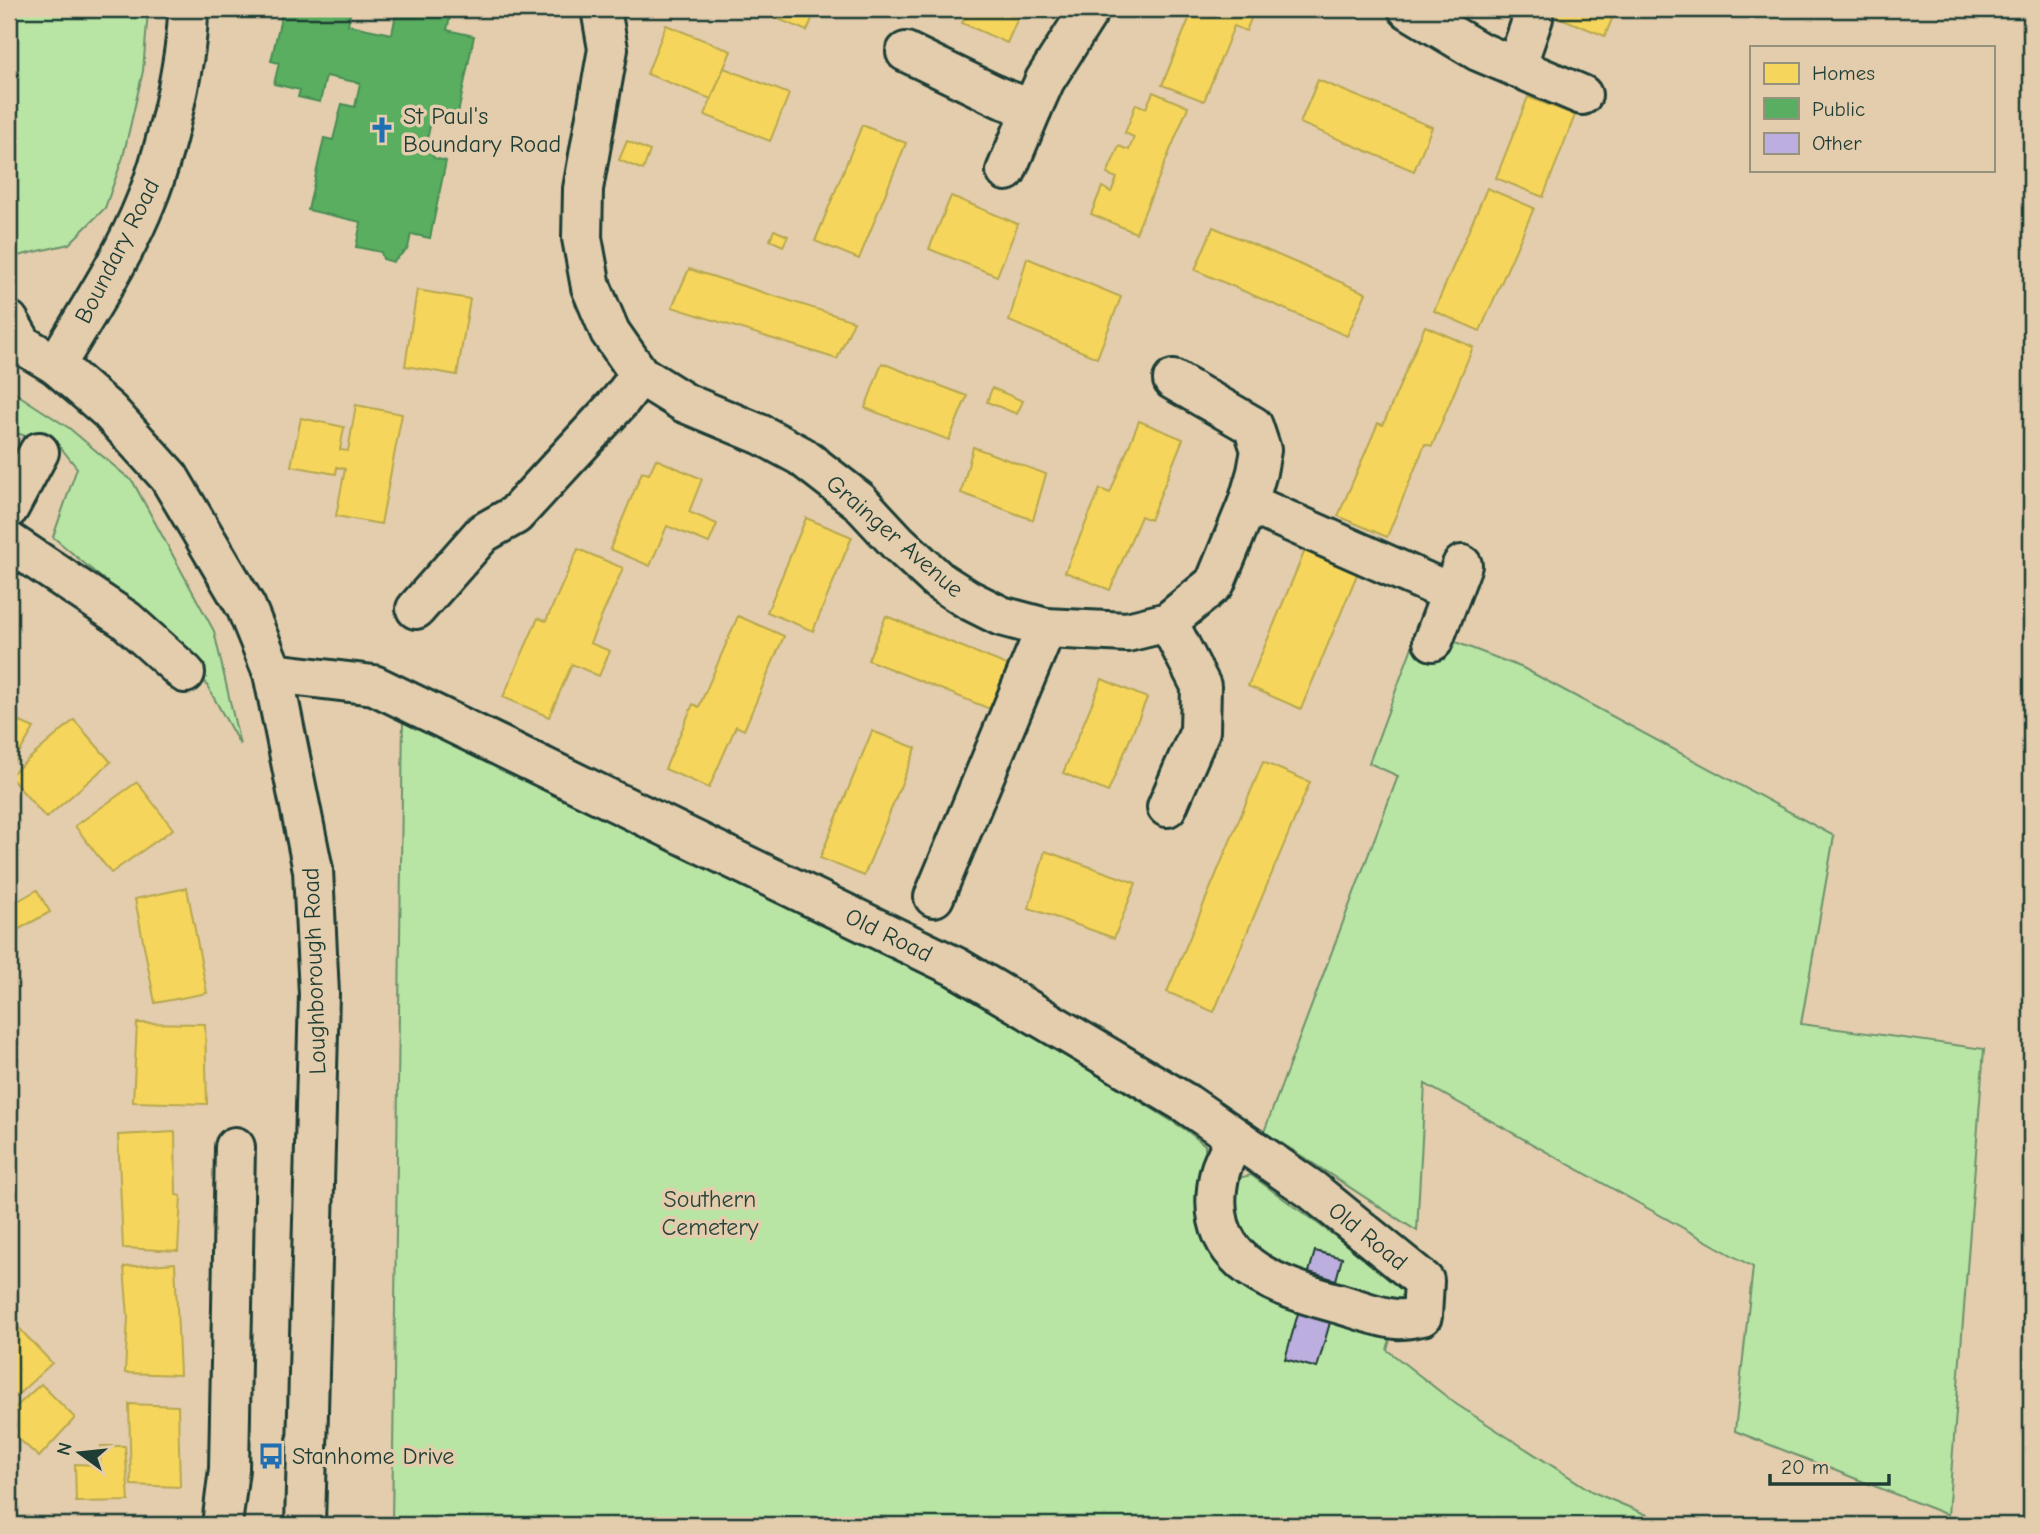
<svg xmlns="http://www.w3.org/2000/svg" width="2040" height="1534" font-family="'Comic Neue',sans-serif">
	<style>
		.green { fill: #b8e5a3; stroke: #6c916c; stroke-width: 2 }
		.homes { fill: #f6d55c; stroke: #b6a750; stroke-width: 2 }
		.public { fill: #5aae61; stroke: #488c54; stroke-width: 2 }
		.building { fill: #bcaede; stroke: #1f3d34; stroke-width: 2 }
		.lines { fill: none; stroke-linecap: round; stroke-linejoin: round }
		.minor-casing { stroke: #1f3d34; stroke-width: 44 }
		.major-casing { stroke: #1f3d34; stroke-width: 44 }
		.minor { stroke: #e3cdad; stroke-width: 38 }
		.major { stroke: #e3cdad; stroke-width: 38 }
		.labels { text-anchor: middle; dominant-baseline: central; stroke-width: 7; stroke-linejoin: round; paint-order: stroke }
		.poi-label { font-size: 24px; fill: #1f3d34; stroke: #e3cdad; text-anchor: start }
		.street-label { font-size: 24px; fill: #1f3d34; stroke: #e3cdad }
		.park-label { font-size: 24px; fill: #27453a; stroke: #e3cdad }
	</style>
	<rect width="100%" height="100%" fill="#e3cdad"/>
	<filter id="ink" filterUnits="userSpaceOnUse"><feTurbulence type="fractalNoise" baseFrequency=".0143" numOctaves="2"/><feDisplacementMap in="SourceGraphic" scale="14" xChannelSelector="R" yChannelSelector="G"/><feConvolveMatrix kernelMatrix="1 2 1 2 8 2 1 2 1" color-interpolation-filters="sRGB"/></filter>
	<g filter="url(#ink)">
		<g class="green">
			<polygon points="9,9 148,9 148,11 143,71 123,157 105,208 69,244 9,258"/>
			<polygon points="9,389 69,428 133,482 214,631 240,745 188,651 53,537 77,468 61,448 20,434 9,438"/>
			<path d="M1419,628L1523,668L1834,836L1801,1024L1984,1049L1948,1515L1735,1431L1753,1267L1425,1084L1417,1231C1366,1199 1316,1164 1264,1132L1398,776L1369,763Z"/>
			<polygon points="403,719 960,989 1186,1130 1205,1145 1206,1160 1234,1179 1251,1175 1405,1287 1387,1350 1456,1404 1593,1492 1671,1525 392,1525"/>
		</g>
		<g class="homes">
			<polygon points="754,9 816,9 807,31"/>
			<polygon points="968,9 1022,9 1007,43 962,23"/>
			<polygon points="1193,9 1255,9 1246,31 1234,26 1204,101 1162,85"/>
			<polygon points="1555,9 1616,9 1605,36 1553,15"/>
			<polygon points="666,25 731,51 711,99 647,74"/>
			<polygon points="724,68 789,94 770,141 705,115"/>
			<polygon points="1318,80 1432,127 1414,171 1300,123"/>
			<polygon points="1153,92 1188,107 1136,233 1091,214 1102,187 1111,192 1117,178 1107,174 1119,146 1129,150 1134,137 1125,133 1136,104 1146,108"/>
			<polygon points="1528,97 1575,115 1543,197 1496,178"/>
			<polygon points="862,125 906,143 859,259 815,241"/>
			<polygon points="627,141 650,151 643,170 619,160"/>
			<polygon points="1487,188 1534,208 1480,331 1434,311"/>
			<polygon points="951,196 1018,224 997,276 929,249"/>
			<polygon points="1213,227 1366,293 1347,336 1195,270"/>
			<polygon points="774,230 788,236 783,246 770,240"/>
			<polygon points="1027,258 1121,297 1097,358 1009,321"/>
			<polygon points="689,269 854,321 837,359 672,307"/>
			<polygon points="417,290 470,299 457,375 405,366"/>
			<polygon points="1425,326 1473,347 1432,446 1425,444 1387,537 1338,516 1378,423 1383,425"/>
			<polygon points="882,363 967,396 949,440 865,408"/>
			<polygon points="992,388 1023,401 1017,414 987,402"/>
			<polygon points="356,405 402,414 381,524 336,516 345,469 337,467 336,474 291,466 301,418 344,427 340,450 348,451"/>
			<polygon points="1139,421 1183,439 1150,520 1141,516 1110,590 1065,572 1100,489 1110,493"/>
			<polygon points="973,447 1046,474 1033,520 961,493"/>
			<polygon points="656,459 702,479 689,512 717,524 709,543 667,526 650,566 610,549 642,472 649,474"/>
			<polygon points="806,518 852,537 813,631 767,612"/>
			<polygon points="1308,543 1361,565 1301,709 1248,686"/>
			<polygon points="578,549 623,568 590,643 610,651 599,676 572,664 549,717 503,697 538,618 546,621"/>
			<polygon points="738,616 784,636 744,730 736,726 709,788 665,769 693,704 699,707"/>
			<polygon points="886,616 1012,667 995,711 868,660"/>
			<polygon points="1102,679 1147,698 1108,792 1063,773"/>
			<polygon points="9,717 34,728 12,765 9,763"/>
			<polygon points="74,720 111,762 46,818 9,776"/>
			<polygon points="872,731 916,748 864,876 820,858"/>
			<polygon points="1263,762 1310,782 1214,1012 1167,992"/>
			<polygon points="137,782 173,829 111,873 75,826"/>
			<polygon points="1045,851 1136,883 1114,938 1029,908"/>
			<polygon points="187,888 207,993 155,1003 135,899"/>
			<polygon points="37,890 50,912 10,934 9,906"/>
			<polygon points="137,1023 205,1024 207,1104 133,1102"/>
			<polygon points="175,1132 176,1195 181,1196 178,1251 123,1248 118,1135"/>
			<polygon points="175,1263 180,1375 125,1373 128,1317 124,1267"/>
			<polygon points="18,1327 52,1363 9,1403 9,1335"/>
			<polygon points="41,1384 75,1418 39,1457 9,1430 9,1413"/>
			<polygon points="129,1404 178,1406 180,1487 131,1485"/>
			<polygon points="101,1446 125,1446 129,1501 76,1502 75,1464 100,1465"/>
		</g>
		<polygon class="public" points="283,9 351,9 348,25 392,34 397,9 452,9 447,30 474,36 457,118 433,113 426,144 434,158 446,161 430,238 411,234 408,248 393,262 383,259 381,252 356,247 361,222 308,210 324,138 333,140 342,104 355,107 360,83 326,76 320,102 298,97 300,90 274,84 279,63 271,61"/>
		<g class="building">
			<polygon points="1315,1251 1342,1258 1336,1280 1309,1272"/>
			<polygon points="1299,1310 1331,1319 1317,1368 1285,1359"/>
		</g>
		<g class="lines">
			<g class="minor-casing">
				<g id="minor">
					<polyline points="601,9 608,49 583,189 582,238 591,287 610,332 640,375 685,403 762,435 801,456 859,501 898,543 939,581 969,600 1001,616 1046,628 1127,632 1168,622 1215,583 1248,503 1257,472 1261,450 1253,426 1173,380"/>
					<polyline points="1408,9 1478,51 1582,95"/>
					<polyline points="906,52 1001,98 1032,109 1045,80 1090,9"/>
					<polyline points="1516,67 1533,18"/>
					<polyline points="1006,171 1032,109"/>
					<path d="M56,365C87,312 123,259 146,201C161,165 170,127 178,88C183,62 188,35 188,9"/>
					<polyline points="1248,503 1451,593"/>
					<polyline points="9,508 39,452"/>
					<polyline points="9,542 126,620 185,673"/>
					<polyline points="416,609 483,533 515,515 620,401 640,375"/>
					<polyline points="1433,641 1462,565"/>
					<path d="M273,673L374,685L956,967L1187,1104L1312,1190L1424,1281L1422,1316C1414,1317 1404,1320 1396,1319C1379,1318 1350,1306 1333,1302C1264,1283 1200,1257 1220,1172C1223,1160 1231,1148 1236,1138"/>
					<polyline points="1167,807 1200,731 1201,686 1168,622"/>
					<polyline points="934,897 1046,628"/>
					<polyline points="222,1525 229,1469 235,1147"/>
				</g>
			</g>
			<g class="major-casing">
				<polyline id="major" points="9,321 23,345 56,365 109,411 169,477 246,607 273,673 313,870 319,994 305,1525"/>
			</g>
			<use href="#minor" class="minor"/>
			<use href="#major" class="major"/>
		</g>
	</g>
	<defs>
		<g id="church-bare" transform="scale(2.1)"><path d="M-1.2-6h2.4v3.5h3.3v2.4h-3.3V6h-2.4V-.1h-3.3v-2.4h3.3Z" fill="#1f6fb2" stroke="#e3cdad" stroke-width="2.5" paint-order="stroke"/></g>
		<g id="bus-bare" transform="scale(2.1)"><path d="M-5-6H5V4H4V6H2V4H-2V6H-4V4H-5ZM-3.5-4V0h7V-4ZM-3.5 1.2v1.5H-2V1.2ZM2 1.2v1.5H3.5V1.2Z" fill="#1f6fb2" stroke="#e3cdad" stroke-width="2.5" paint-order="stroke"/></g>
	</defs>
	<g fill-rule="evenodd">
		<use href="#church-bare" x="382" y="130"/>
		<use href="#bus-bare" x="271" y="1456"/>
	</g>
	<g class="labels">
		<g class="poi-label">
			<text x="403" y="116">St Paul's<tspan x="403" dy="28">Boundary Road</tspan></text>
			<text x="292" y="1456">Stanhome Drive</text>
		</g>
		<g class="street-label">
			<text transform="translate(117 251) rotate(-63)">Boundary Road</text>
			<text transform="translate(895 536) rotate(41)">Grainger Avenue</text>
			<text transform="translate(889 935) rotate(26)">Old Road</text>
			<text transform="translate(314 971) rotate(-92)">Loughborough Road</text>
			<text transform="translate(1368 1236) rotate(39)">Old Road</text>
		</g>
		<g class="park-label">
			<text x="710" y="1199">Southern<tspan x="710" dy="28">Cemetery</tspan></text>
		</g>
	</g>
	<rect width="2040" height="1534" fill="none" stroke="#e3cdad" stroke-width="35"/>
	<rect x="18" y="18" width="2005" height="1499" fill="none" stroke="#1f3d34" stroke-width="2.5" filter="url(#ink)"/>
	<rect x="1750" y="46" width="245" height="126" fill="#e3cdad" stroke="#95937d" stroke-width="2"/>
	<rect x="1764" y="63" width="35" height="21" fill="#f6d55c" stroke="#95937d" stroke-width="2"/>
	<text x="1812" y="80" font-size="21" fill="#1f3d34">Homes</text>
	<rect x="1764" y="98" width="35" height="21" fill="#5aae61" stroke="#95937d" stroke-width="2"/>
	<text x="1812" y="116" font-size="21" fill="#1f3d34">Public</text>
	<rect x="1764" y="133" width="35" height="21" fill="#bcaede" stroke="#95937d" stroke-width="2"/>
	<text x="1812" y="150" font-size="21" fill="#1f3d34">Other</text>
	<g transform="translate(80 1453) rotate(285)" stroke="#e3cdad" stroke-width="5" paint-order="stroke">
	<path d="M0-5L12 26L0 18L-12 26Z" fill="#1f3d34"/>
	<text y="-10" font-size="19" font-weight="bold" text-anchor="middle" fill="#1f3d34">N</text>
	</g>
	<path d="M1770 1474v10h119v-10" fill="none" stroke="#1f3d34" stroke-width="3.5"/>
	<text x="1781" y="1474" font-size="21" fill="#1f3d34" stroke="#e3cdad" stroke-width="5" paint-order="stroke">20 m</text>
</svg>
